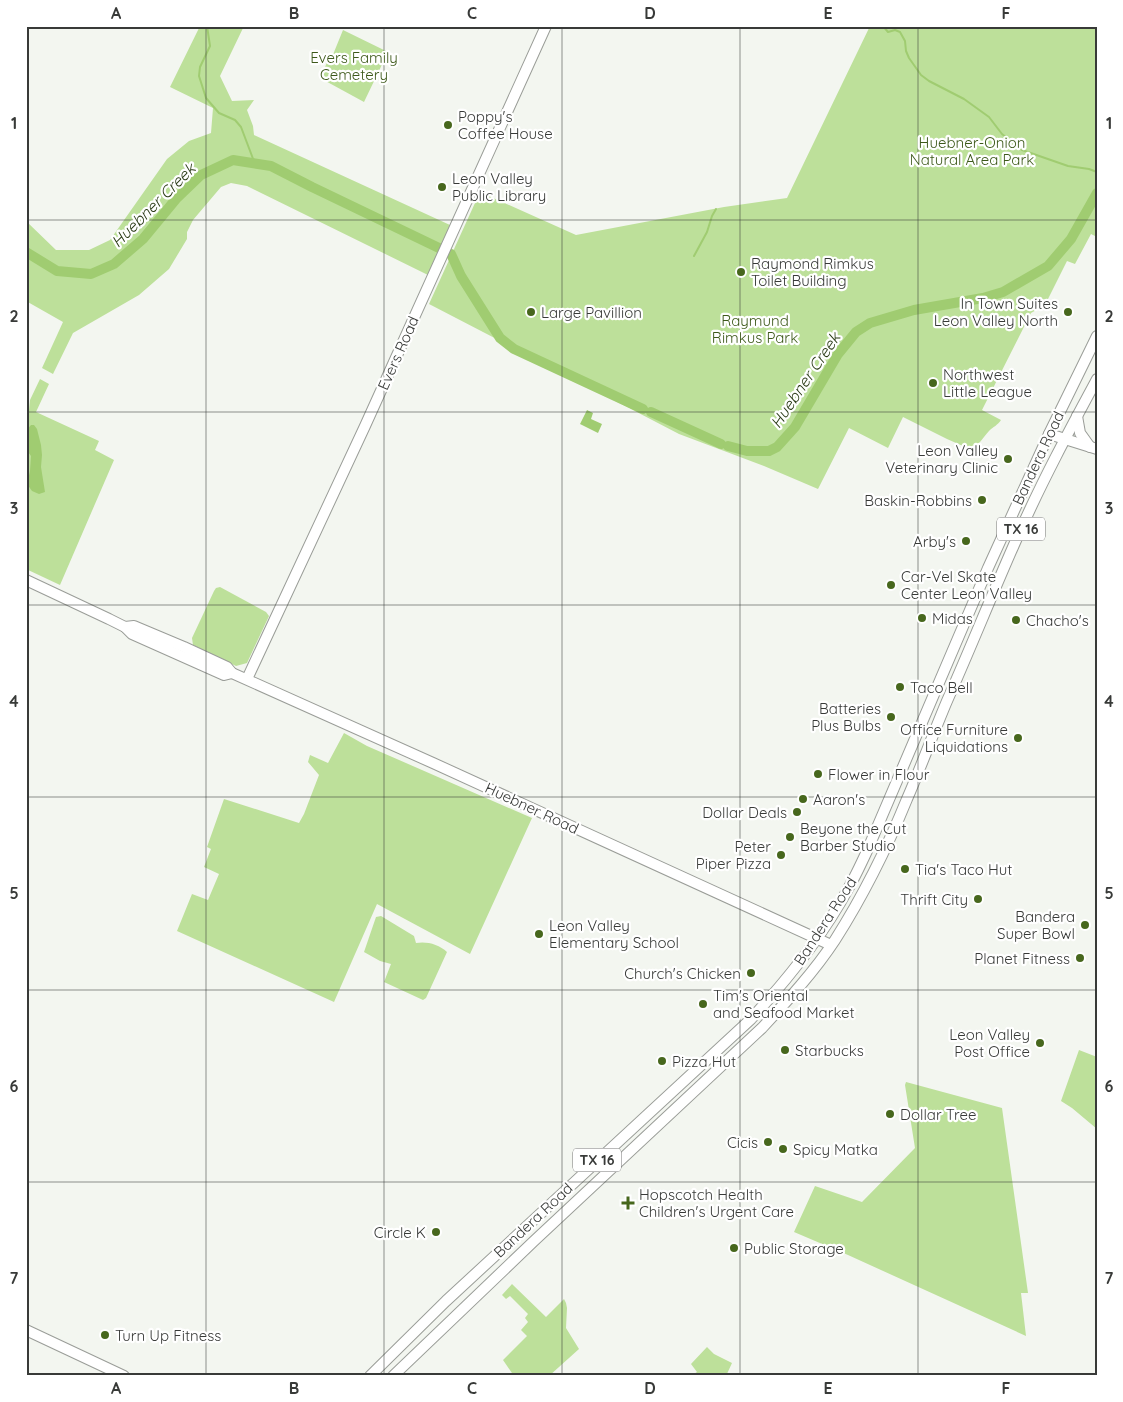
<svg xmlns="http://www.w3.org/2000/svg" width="1123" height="1402" font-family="Quicksand,sans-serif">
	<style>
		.green { fill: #bde09a }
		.water { fill: #a0cc71 }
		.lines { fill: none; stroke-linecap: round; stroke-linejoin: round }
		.stream { stroke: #a0cc71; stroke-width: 2 }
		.river { stroke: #a0cc71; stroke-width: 10 }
		.major-casing { stroke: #9a9d98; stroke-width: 12 }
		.major { stroke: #fff; stroke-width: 10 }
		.grid { fill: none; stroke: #383a38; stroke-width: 1; stroke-opacity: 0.55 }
		.poi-dot { fill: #47671d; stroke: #fff; stroke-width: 2 }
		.labels { text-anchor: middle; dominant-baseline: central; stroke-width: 4.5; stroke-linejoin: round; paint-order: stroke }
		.shield { fill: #fff; stroke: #747574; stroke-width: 1 }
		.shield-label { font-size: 14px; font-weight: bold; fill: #383a38 }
		.park-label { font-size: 15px; fill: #3d591a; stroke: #fff }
		.poi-label { font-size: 15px; fill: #383a38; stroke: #fff; text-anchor: start }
		.street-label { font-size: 15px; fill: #383a38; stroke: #fff }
		.water-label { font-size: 16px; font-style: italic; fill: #293a15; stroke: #fff }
		.neatline { fill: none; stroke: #383a38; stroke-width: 2 }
		.grid-label { font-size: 16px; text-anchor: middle; font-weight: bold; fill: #383a38 }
	</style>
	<rect width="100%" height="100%" fill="#f3f6f0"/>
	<g class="green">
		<polygon points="200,26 244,26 220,76 232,101 254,100 247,110 253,126 254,135 450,225 428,275 247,186 231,183 221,187 193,220 187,232 187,239 169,269 139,295 73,333 53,374 42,368 63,322 26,301 26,221 56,250 89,250 110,240 167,159 189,141 211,133 213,108 170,87"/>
		<path d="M870,26H1097V237L1091,234L1075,264L1067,261L1045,305L1031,313L982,410L1001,420C998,425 993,427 989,431C983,438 979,444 972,450L947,439L903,417L888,448L849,428L818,489L764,466L679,434L429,304L480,192L576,235L724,207L787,198Z"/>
		<polygon points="343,30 388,52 364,102 320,78 330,56 332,57"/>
		<polygon points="40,379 49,384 36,412 99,441 95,450 114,460 60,585 26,569 26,414 29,410 30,400"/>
		<polygon points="220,587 266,612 269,616 247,663 236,666 193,645 192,638 214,591 216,588"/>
		<polygon points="344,733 367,746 532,818 470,954 377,904 334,1002 177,931 192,894 208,900 219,874 204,867 211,849 207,847 224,799 299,823 304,814 319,775 308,762 310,755 328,763"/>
		<path d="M381,916L414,936L416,943C426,941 439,944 447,952L426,998L423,1000L384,982L391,964L380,961L364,952L376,917Z"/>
		<polygon points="1079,1050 1097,1057 1097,1129 1072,1108 1061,1101"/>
		<polygon points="906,1082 1002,1108 1028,1293 1021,1293 1026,1336 848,1255 794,1232 815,1186 862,1202 915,1148 905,1085"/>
		<polygon points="512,1284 546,1317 564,1299 566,1303 567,1308 566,1328 579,1349 549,1376 514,1376 503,1360 527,1336 521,1330 528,1322 525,1318 528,1314 510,1296 506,1299 502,1295"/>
		<polygon points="707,1347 714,1354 732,1363 726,1376 691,1376 697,1372 691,1364"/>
	</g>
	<g class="water">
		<polygon points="587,410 593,413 591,419 602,424 598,433 580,424"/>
		<polygon points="31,425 34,425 37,429 41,445 42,455 41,467 45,492 39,494 32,491 27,484 30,471 31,456 26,449 26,431"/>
	</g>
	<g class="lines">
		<g class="stream">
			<polyline points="207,26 210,46 200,67 199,76 206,98 219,113 235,120 241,127 255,164"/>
			<polyline points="883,26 888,32 895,30 900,32 905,41 906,51 909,58 921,75 929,81 964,99 989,117 1002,134 1022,150 1068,166 1089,169 1097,172"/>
			<polyline points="694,256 707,232 712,216 716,209"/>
		</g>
		<g class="river">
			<polyline points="26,252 57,271 91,274 114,264 143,239 176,199 201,175 233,160 271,166 312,187 439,248"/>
			<polyline points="451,254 461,276 500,338 514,349 643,409"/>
			<polyline points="651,412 721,444"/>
			<polyline points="728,446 747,451 769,451 777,447 795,427 838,354 856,332 870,323 914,310 983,298 1003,292 1048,266 1071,239 1097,193"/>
		</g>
		<g class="major-casing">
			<g id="major">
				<polyline points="1077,416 1080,433 1090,447"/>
				<polyline points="1049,434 1097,449"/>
				<polyline points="26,580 109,619 125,627 132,634 224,675 232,673"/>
				<polyline points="125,627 134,626 184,647 227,667 232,673 433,763 831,945"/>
				<polyline points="247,679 365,426 546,26"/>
				<polyline points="26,1330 124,1376"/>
				<path d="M370,1376L446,1301L751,1019C787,980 822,937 848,889C855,877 861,864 867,851L988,568L1049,434L1097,336"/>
				<path d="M393,1376L534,1241L762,1028C788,1000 814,972 835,940C863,896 887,848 907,799C921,767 933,734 947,701C971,647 993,592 1017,538C1041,483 1069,431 1097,379"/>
			</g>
		</g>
		<use href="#major" class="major"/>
	</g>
	<path class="grid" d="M206,26V1376M384,26V1376M562,26V1376M740,26V1376M918,26V1376M26,220H1097M26,412H1097M26,605H1097M26,797H1097M26,990H1097M26,1182H1097"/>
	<g class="poi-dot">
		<circle cx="448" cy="125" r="5"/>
		<circle cx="442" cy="187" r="5"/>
		<circle cx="741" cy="272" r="5"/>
		<circle cx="531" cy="312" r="5"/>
		<circle cx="1068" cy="312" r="5"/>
		<circle cx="933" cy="383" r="5"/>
		<circle cx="1008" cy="459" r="5"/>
		<circle cx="982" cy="500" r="5"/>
		<circle cx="966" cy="541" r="5"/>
		<circle cx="891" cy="585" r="5"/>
		<circle cx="922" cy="618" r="5"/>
		<circle cx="1016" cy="620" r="5"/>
		<circle cx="900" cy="687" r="5"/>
		<circle cx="891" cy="717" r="5"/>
		<circle cx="1018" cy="738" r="5"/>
		<circle cx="818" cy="774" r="5"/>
		<circle cx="803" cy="799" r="5"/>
		<circle cx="797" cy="812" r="5"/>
		<circle cx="790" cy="837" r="5"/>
		<circle cx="781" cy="855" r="5"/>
		<circle cx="905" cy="869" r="5"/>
		<circle cx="978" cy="899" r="5"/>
		<circle cx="1085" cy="925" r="5"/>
		<circle cx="539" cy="934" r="5"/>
		<circle cx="1080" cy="958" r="5"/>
		<circle cx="751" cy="973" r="5"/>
		<circle cx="703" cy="1004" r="5"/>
		<circle cx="1040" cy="1043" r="5"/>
		<circle cx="785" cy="1050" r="5"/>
		<circle cx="662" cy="1061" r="5"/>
		<circle cx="890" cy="1114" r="5"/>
		<circle cx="768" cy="1142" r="5"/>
		<circle cx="783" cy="1149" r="5"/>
		<path d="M625.5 1195.5h5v5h5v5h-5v5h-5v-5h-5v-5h5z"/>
		<circle cx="436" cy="1232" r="5"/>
		<circle cx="734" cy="1248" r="5"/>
		<circle cx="105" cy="1335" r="5"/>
	</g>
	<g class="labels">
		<g class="shield">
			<rect x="997" y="517.5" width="48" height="23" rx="4"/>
			<rect x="573" y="1148.5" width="48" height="23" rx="4"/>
		</g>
		<g class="shield-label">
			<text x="1021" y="529">TX 16</text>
			<text x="597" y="1160">TX 16</text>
		</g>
		<g class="park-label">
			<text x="354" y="57">Evers Family<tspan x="354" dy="17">Cemetery</tspan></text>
			<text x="972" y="142">Huebner-Onion<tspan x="972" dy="17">Natural Area Park</tspan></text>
			<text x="755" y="320">Raymund<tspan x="755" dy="17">Rimkus Park</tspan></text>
		</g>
		<g class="poi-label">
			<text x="458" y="116">Poppy's<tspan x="458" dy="17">Coffee House</tspan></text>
			<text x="452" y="178">Leon Valley<tspan x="452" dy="17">Public Library</tspan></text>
			<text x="751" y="263">Raymond Rimkus<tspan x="751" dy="17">Toilet Building</tspan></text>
			<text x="1058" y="303" text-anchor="end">In Town Suites<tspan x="1058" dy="17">Leon Valley North</tspan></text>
			<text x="541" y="312">Large Pavillion</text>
			<text x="943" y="374">Northwest<tspan x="943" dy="17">Little League</tspan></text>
			<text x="998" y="450" text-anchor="end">Leon Valley<tspan x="998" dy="17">Veterinary Clinic</tspan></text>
			<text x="972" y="500" text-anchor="end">Baskin-Robbins</text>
			<text x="956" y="541" text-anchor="end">Arby's</text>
			<text x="901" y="576">Car-Vel Skate<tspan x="901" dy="17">Center Leon Valley</tspan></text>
			<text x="932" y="618">Midas</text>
			<text x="1026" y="620">Chacho's</text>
			<text x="910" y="687">Taco Bell</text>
			<text x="881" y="708" text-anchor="end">Batteries<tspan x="881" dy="17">Plus Bulbs</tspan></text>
			<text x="1008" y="729" text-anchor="end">Office Furniture<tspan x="1008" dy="17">Liquidations</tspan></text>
			<text x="828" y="774">Flower in Flour</text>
			<text x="813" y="799">Aaron's</text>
			<text x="787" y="812" text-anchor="end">Dollar Deals</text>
			<text x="800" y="828">Beyone the Cut<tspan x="800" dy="17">Barber Studio</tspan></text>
			<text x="771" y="846" text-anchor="end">Peter<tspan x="771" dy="17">Piper Pizza</tspan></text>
			<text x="915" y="869">Tia's Taco Hut</text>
			<text x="968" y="899" text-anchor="end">Thrift City</text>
			<text x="1075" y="916" text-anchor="end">Bandera<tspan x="1075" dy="17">Super Bowl</tspan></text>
			<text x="549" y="925">Leon Valley<tspan x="549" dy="17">Elementary School</tspan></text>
			<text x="1070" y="958" text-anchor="end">Planet Fitness</text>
			<text x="741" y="973" text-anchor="end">Church's Chicken</text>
			<text x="713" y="995">Tim's Oriental<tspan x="713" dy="17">and Seafood Market</tspan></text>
			<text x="1030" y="1034" text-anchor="end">Leon Valley<tspan x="1030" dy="17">Post Office</tspan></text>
			<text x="795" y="1050">Starbucks</text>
			<text x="672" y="1061">Pizza Hut</text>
			<text x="900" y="1114">Dollar Tree</text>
			<text x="758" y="1142" text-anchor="end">Cicis</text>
			<text x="793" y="1149">Spicy Matka</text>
			<text x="639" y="1194">Hopscotch Health<tspan x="639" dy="17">Children's Urgent Care</tspan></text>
			<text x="426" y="1232" text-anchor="end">Circle K</text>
			<text x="744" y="1248">Public Storage</text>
			<text x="115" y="1335">Turn Up Fitness</text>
		</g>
		<g class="street-label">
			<text transform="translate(398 353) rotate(-66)">Evers Road</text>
			<text transform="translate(1038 458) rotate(-65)">Bandera Road</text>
			<text transform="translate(532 808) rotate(25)">Huebner Road</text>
			<text transform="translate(825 921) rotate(-57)">Bandera Road</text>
			<text transform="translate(533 1220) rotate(-43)">Bandera Road</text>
		</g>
		<g class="water-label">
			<text transform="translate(153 205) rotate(-45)">Huebner Creek</text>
			<text transform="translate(805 380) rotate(-56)">Huebner Creek</text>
		</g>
	</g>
	<rect width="1123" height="1402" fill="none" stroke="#ffffff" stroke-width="55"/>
	<rect x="28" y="28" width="1068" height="1346" class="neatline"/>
	<g class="grid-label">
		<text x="116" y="19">A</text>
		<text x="294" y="19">B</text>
		<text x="472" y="19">C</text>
		<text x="650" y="19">D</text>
		<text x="828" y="19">E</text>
		<text x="1006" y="19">F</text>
		<text x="14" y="129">1</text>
		<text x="1109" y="129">1</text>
		<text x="14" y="322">2</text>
		<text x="1109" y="322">2</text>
		<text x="14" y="514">3</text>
		<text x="1109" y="514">3</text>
		<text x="14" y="707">4</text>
		<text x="1109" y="707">4</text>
		<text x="14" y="899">5</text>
		<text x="1109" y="899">5</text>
		<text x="14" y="1092">6</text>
		<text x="1109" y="1092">6</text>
		<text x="14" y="1284">7</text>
		<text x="1109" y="1284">7</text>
		<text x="116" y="1394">A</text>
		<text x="294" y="1394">B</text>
		<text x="472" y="1394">C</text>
		<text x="650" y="1394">D</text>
		<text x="828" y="1394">E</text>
		<text x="1006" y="1394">F</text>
	</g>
</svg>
